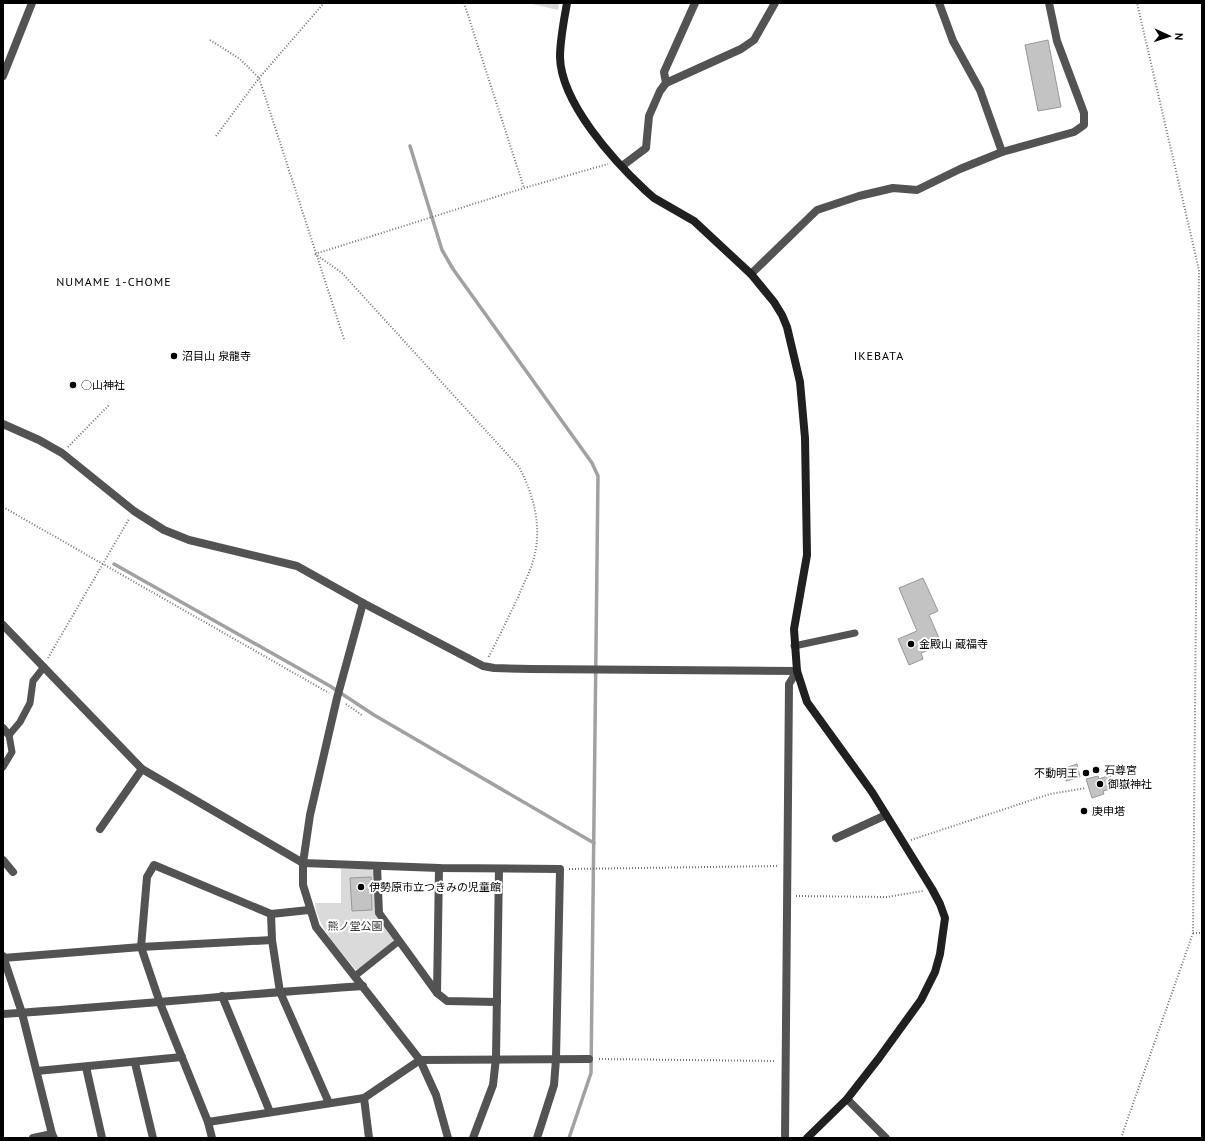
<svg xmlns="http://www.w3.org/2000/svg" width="1205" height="1141" font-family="'PT Sans','Noto Sans JP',sans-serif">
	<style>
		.green { fill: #dadada }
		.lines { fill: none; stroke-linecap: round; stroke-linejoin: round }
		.stream { stroke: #a1a1a1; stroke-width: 3.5 }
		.building { fill: #c3c3c3; stroke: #979797 }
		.path { stroke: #757575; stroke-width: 2; stroke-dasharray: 1 2; stroke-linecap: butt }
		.lane { stroke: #535353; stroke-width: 7 }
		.street { stroke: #535353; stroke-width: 8 }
		.secondary { stroke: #202020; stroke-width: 8 }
		.poi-dot { fill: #000; stroke: #fff; stroke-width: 1.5 }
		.labels { text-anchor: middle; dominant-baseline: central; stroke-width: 4; stroke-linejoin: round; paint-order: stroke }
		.poi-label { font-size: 11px; fill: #000; stroke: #fff; text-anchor: start }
		.park-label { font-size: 11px; fill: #313131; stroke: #fff }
		.neighbourhood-label { font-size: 12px; letter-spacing: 1px; fill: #000; stroke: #fff }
	</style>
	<rect width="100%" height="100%" fill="#fff"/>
	<g class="green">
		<polygon points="528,3 559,3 558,10"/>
		<path d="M341,869H371L374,872L376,910L393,938V942L359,969H355C341,951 316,926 315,903H341Z"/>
	</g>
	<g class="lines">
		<g class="stream">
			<polyline points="410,146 442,250 453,269 592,463 598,476 591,1073 569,1138"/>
			<polyline points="114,564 330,686 374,715 594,843"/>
		</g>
	</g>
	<g class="building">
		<polygon points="1048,40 1061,107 1038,111 1025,45"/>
		<polygon points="923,578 938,611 929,615 942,645 921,653 923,659 909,665 898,639 917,631 899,588"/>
		<polygon points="1077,764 1080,777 1066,781 1062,769"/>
		<polygon points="1110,775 1114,788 1103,791 1104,794 1092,798 1086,779 1098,776 1099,779"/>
		<polygon points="371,877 372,910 352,911 350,878"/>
	</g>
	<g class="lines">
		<g class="path">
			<polyline points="464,3 524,188"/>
			<polyline points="210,40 240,59 259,78 344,339"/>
			<polyline points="216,136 259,78 324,3"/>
			<path d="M315,254L342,273L519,467C534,495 543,529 533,561C530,573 523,584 519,595C509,616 499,637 488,658"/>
			<polyline points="315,254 524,188 608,164"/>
			<polyline points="68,447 109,405"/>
			<polyline points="3,507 329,693"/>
			<polyline points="1199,530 1202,530"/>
			<polyline points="48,658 129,519"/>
			<polyline points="346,704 363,716"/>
			<polyline points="911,840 1050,794 1086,788"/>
			<polyline points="569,869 779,866"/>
			<polyline points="796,896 887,897 923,891"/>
			<polyline points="1193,933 1202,933"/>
			<polyline points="599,1059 776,1061"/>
			<polyline points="1121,1138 1193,933 1199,270 1137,3"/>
		</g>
		<g class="lane">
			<polyline points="794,646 855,633"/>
			<polyline points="3,767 12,752 9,735 20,722 30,703 33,681 44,667"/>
			<polyline points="355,976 399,941"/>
		</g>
		<g class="street">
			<polyline points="3,76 32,3"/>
			<polyline points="666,83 664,72 695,3"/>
			<polyline points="1002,152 1074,132 1084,125 1084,113 1057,41 1049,3"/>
			<polyline points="622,166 646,148 649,116 660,91 666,83 741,49 754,40 775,3"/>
			<polyline points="751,274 817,210 859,196 893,188 917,190 960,169 1002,152 980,90 953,41 939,3"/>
			<polyline points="3,424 39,440 62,453 134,511 164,530 189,540 297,566 363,603 483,666 494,668 531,669 797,671"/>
			<polyline points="363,603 337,698 310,815 303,863 303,885 316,927 420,1060 436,1095 448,1138"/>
			<polyline points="3,625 142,769 303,863 439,868 560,869 556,1059 554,1085 537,1138"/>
			<polyline points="3,728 9,735"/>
			<polyline points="100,829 142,769"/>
			<polyline points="836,838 886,815"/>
			<polyline points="3,860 13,872"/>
			<polyline points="377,866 379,913 437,993"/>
			<polyline points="439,868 437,993 447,1001 497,1002"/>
			<polyline points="271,914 309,910"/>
			<polyline points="272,940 271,914 154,865 147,877 141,947 160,1003 208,1122 364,1098 420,1060 589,1059"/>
			<polyline points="3,956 22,1013 52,1134"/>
			<polyline points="3,958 141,947 272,940 280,992 329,1103"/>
			<polyline points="222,996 270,1112"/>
			<path d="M3,1014C123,1006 243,994 363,986"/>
			<polyline points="135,1063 153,1138"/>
			<polyline points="86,1067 102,1138"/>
			<polyline points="37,1071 182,1057"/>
			<polyline points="364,1098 369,1138"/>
			<polyline points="847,1099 886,1138"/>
			<polyline points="208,1122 212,1138"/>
			<polyline points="33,1138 52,1134 54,1138"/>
			<polyline points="473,1138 493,1085 496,1058 499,869"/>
			<polyline points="785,1138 789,684 797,671"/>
		</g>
		<path class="secondary" d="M567,3C564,20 560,40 560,57C561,103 614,161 646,191L654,198L694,221L751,274L774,302L782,315L787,327L800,382L805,438L807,555L794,629L797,671L807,702L872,792L932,889L940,904L945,918L940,954L935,972L921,1000L879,1058L847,1099L807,1138"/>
	</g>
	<g class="poi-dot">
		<circle cx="174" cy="356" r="4"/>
		<circle cx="73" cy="385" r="4"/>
		<circle cx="911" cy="644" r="4"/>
		<circle cx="1096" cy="770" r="4"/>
		<circle cx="1086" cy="773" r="4"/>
		<circle cx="1100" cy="784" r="4"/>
		<circle cx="1084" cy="811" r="4"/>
		<circle cx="361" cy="887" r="4"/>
	</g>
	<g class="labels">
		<g class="poi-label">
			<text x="182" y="356">沼目山 泉龍寺</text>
			<text x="81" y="385">○山神社</text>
			<text x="919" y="644">金殿山 蔵福寺</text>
			<text x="1104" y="770">石尊宮</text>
			<text x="1078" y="773" text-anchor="end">不動明王</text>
			<text x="1108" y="784">御嶽神社</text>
			<text x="1092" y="811">庚申塔</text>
			<text x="369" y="887">伊勢原市立つきみの児童館</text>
		</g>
		<g class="park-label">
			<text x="355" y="926">熊ノ堂公園</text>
		</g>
		<g class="neighbourhood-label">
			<text x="114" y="281">NUMAME 1-CHOME</text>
			<text x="879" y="355">IKEBATA</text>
		</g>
	</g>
	<rect width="1205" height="1141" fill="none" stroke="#000000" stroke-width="8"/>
	<g transform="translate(1169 36) rotate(93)" stroke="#ffffff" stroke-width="3" paint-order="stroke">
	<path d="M0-3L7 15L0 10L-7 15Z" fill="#000000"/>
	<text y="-6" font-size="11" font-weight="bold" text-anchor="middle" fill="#000000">N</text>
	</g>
</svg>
